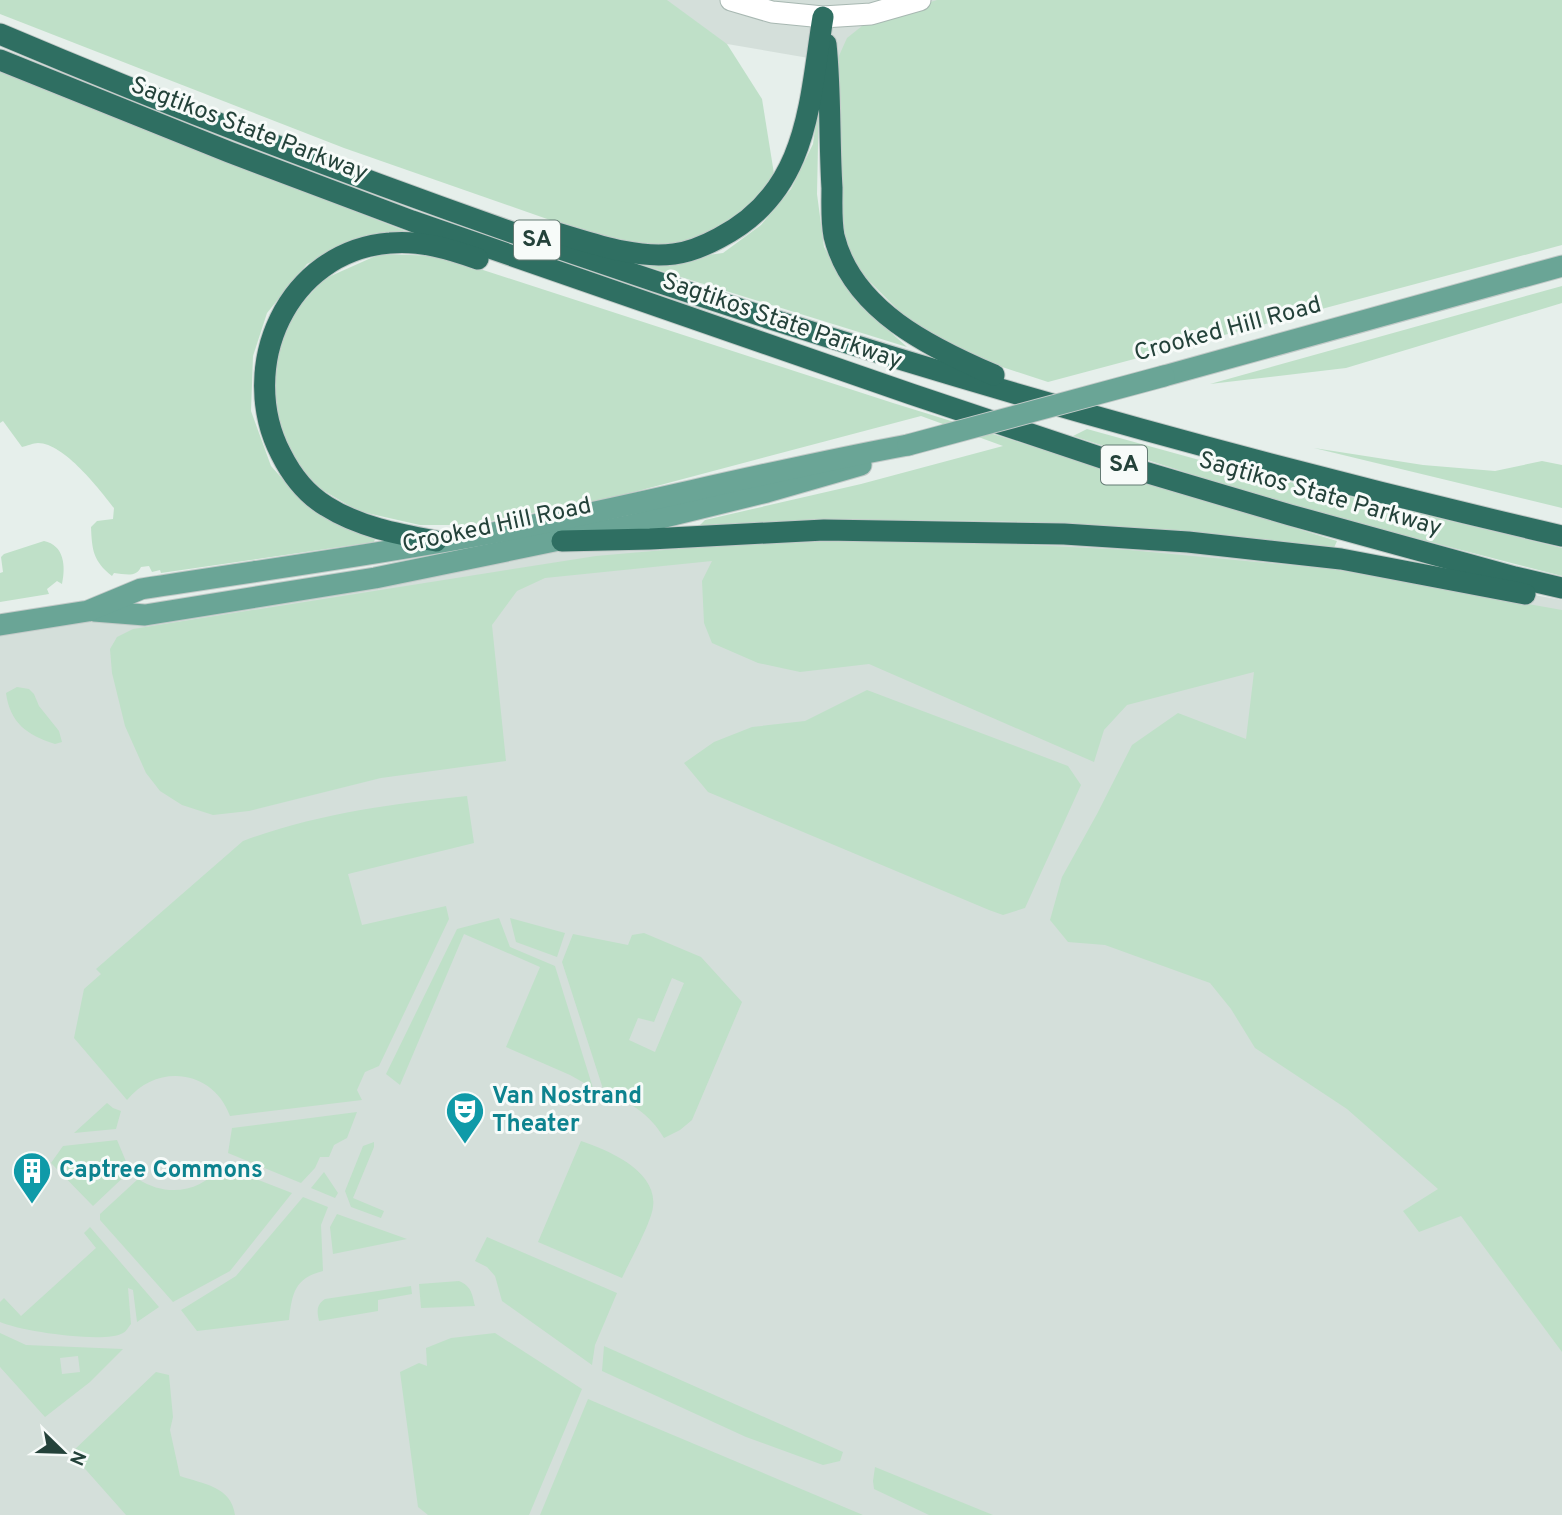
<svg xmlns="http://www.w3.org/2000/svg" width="1562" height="1515" font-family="Overpass,sans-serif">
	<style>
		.built { fill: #d4dfda }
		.green { fill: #bfe0c8; fill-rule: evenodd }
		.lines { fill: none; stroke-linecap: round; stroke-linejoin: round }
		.minor-casing { stroke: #a8b8b2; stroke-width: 23 }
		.major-casing { stroke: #c2cac8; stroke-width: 23 }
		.highway-casing { stroke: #c2cac8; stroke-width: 23 }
		.minor { stroke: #fff; stroke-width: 21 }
		.major { stroke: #6aa596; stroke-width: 21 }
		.highway { stroke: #2f6f62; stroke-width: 21 }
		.major-bridge-casing { stroke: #c2cac8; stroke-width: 23; stroke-linecap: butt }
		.major-bridge { stroke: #6aa596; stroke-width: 21 }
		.labels { text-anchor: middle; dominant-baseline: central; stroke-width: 6; stroke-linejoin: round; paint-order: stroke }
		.shield { fill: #f7fbf9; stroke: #637a73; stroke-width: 2 }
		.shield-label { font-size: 23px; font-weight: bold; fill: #24423a }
		.street-label { font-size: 24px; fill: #24423a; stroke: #f7fbf9 }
		.culture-label { font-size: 24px; font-weight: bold; fill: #0d838f; stroke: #f7fbf9; text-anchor: start }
	</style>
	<rect width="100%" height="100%" fill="#e6efeb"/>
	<g class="built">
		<polygon points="624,0 1127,0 867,68 692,38"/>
		<polygon points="1060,538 1384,568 1562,600 1562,1515 0,1515 0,628 407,563 714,540"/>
	</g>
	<g class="green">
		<polygon points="0,0 667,0 727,44 762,99 775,180 722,231 687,242 649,248 587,233 344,148 0,14"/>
		<polygon points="937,0 1562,0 1562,245 1048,382 984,361 913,325 860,272 843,244 837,203 838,58 847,38 867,22"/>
		<path d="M0,72L413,234L354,241L307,264L267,313L253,356L251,411L271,466L304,503L347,528L375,539L374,542L161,573L160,570L152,572L149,566L141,567C136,578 125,574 114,573L112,576C93,561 92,550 91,527L97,521L113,519L114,508C100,490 64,443 38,443C33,443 27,446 22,447L3,421L0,423Z"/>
		<polygon points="819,97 817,194 824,247 856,301 907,347 639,264 723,253 761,225 791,189 813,144"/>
		<path d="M380,254L440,256L893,403L1337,541L1333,550C1217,536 1101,523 984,521C889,519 793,523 698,527L705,520L861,484L1003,446L921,416L619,496L471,525H420L358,511L309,482L279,433L271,378L286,321L324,279Z"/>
		<polygon points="1562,286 1562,303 1346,368 1210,384"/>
		<polygon points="1087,429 1203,461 1562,548 1562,576 1287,505 1073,436"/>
		<polygon points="1314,448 1423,465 1495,471 1542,461 1562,465 1562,508"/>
		<polygon points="912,539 1129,550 1332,569 1562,610 1562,1352 1461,1216 1419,1232 1403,1211 1438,1189 1347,1109 1255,1048 1231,1009 1210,983 1105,945 1068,942 1050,920 1062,877 1097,814 1132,745 1178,713 1246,739 1254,672 1127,705 1104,730 1094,762 869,664 800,672 758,663 712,643 704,623 702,581 712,561 545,578 517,591 492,625 506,761 381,778 249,811 213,815 182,805 160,791 146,773 125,726 112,673 110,649 117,637 133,629 596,556 722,545"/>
		<path d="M44,541C64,545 66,566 62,584L57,581L47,589L49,594L0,602V573L3,572L1,557L4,554Z"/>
		<path d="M17,687L29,689L34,694L39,706L59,731L62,742L55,744C27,735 10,723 6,693Z"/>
		<polygon points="867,690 1068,766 1081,785 1025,908 1003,915 989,910 708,792 684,763 714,742 752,727 805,721"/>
		<path d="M467,796L474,843L348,874L362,925L446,906L449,919L379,1066L365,1072L357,1090L362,1100L230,1116C213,1069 157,1063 127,1100L74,1038L84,989L101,974L96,969L243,841C315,814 391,804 467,796Z"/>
		<polygon points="499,918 510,947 555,966 593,1088 570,1075 506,1047 540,967 464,934 400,1085 386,1074 457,929"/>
		<polygon points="510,918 565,933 557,957 516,942"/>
		<path d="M644,933L701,957L742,1002L692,1120L680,1130L664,1138C650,1114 629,1101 604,1092L562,962L573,934L628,945L632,935ZM672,978L684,983L655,1052L629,1040L638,1018L654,1022Z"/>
		<polygon points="107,1103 113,1108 121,1111 116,1129 74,1133"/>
		<polygon points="357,1112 347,1138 334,1145 329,1157 320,1157 315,1168 301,1183 228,1153 232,1128"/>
		<polygon points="117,1140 130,1171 93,1206 51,1163 63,1146"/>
		<path d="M581,1141C608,1150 658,1171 653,1207C651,1223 630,1261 622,1278L538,1242Z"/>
		<polygon points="374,1142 374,1147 353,1198 384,1211 381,1218 351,1207 345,1191 363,1146"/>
		<path d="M222,1166L292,1193L230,1271L173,1302L100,1220V1214L138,1179C168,1198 200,1192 222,1166Z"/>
		<polygon points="324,1172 338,1193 335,1198 311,1188"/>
		<path d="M303,1197L328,1207L321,1225L323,1271C295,1278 292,1293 289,1320L197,1331L181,1310L236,1276Z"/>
		<polygon points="337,1214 407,1239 333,1254 330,1227"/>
		<path d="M90,1227L159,1307L137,1322L133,1290L128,1288L131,1324C128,1327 127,1331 123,1333C105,1344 20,1331 0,1322V1302L4,1298L21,1316L96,1248L84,1233Z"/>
		<polygon points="487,1237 617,1293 595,1345 592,1365 502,1301 495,1276 487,1267 475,1261"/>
		<path d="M459,1281C471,1286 472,1293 475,1306L421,1308L419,1284Z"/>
		<path d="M411,1286L412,1294L378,1300V1311L319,1321C317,1311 316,1305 325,1299Z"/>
		<path d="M0,1333L26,1345L123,1349L90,1382L45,1417L0,1367ZM78,1356L80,1372L62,1374L60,1358Z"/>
		<polygon points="495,1333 582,1389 529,1515 428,1515 418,1507 400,1372 419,1363 427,1366 426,1348 451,1338"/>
		<polygon points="604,1346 843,1452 840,1461 823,1465 746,1437 602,1371"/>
		<path d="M156,1372L169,1375L173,1417L170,1430L180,1476C203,1484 231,1486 235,1515H126L71,1453Z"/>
		<polygon points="588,1399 623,1414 863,1515 540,1515"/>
		<polygon points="875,1467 993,1515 929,1515 874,1489 873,1481"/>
	</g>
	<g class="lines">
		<g class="minor-casing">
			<polyline id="minor" points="731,0 772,12 823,17 871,14 920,0"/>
		</g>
		<g class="major-casing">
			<g id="major">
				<polyline points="1164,376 1562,266"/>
				<polyline points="94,611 145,615 375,578 632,525 767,492 861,465"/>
				<path d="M0,625L88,611L141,589C261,570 383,554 503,531C638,505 772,470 908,445"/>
			</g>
		</g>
		<g class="highway-casing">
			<g id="highway">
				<path d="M0,34C504,248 1029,412 1562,536"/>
				<path d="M826,44C831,92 829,140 832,188C832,203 831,221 834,236C852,310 931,348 994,375"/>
				<polyline points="0,60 229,152 412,221 911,394 1138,470 1290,515 1515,577 1562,588"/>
				<path d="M554,232C592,243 634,259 674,254C690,252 706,245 719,238C809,192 809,103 823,17"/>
				<path d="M436,541C398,534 359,527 326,506C306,494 291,474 281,454C236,367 287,251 390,243C420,240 450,249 478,259"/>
				<polyline points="562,541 650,539 824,530 1064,534 1188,542 1341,559 1525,594"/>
			</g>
		</g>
		<use href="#minor" class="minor"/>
		<use href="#major" class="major"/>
		<use href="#highway" class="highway"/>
		<g class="major-bridge-casing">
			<polyline id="major-bridge" points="908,445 1164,376"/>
		</g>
		<use href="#major-bridge" class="major-bridge"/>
	</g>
	<defs>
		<g id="theatre-pin" transform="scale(2.0125)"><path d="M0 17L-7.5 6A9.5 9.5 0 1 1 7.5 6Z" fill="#0f9aa8" stroke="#f7fbf9"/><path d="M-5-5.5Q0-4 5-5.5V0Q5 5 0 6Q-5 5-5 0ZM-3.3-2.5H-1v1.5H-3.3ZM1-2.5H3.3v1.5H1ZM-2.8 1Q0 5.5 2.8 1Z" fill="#fff"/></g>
		<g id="building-pin" transform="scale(2.0125)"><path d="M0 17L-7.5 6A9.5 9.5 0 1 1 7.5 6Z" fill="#0f9aa8" stroke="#f7fbf9"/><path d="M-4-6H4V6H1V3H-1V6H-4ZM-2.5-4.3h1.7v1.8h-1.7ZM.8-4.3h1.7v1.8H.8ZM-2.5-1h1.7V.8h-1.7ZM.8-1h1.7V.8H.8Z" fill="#fff"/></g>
	</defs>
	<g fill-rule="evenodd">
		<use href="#theatre-pin" x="465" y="1111"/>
		<use href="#building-pin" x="32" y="1171"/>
	</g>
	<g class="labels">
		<g class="shield">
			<rect x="514" y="220.5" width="46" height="39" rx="5"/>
			<rect x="1101" y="445.5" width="46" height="39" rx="5"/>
		</g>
		<g class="shield-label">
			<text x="537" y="240">SA</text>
			<text x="1124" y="465">SA</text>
		</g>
		<g class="street-label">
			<text transform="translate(249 130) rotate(21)">Sagtikos State Parkway</text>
			<text transform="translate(782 322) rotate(19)">Sagtikos State Parkway</text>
			<text transform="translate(1228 330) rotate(-15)">Crooked Hill Road</text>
			<text transform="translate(1320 495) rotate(16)">Sagtikos State Parkway</text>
			<text transform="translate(497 526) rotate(-12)">Crooked Hill Road</text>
		</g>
		<g class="culture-label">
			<text x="492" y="1097">Van Nostrand<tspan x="492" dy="28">Theater</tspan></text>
			<text x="59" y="1171">Captree Commons</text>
		</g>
	</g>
	<g transform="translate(63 1452) rotate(113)" stroke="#f7fbf9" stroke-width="5" paint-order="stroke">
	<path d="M0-5L12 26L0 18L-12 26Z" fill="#24423a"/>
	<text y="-10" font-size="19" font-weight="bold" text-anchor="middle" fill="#24423a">N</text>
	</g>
</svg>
